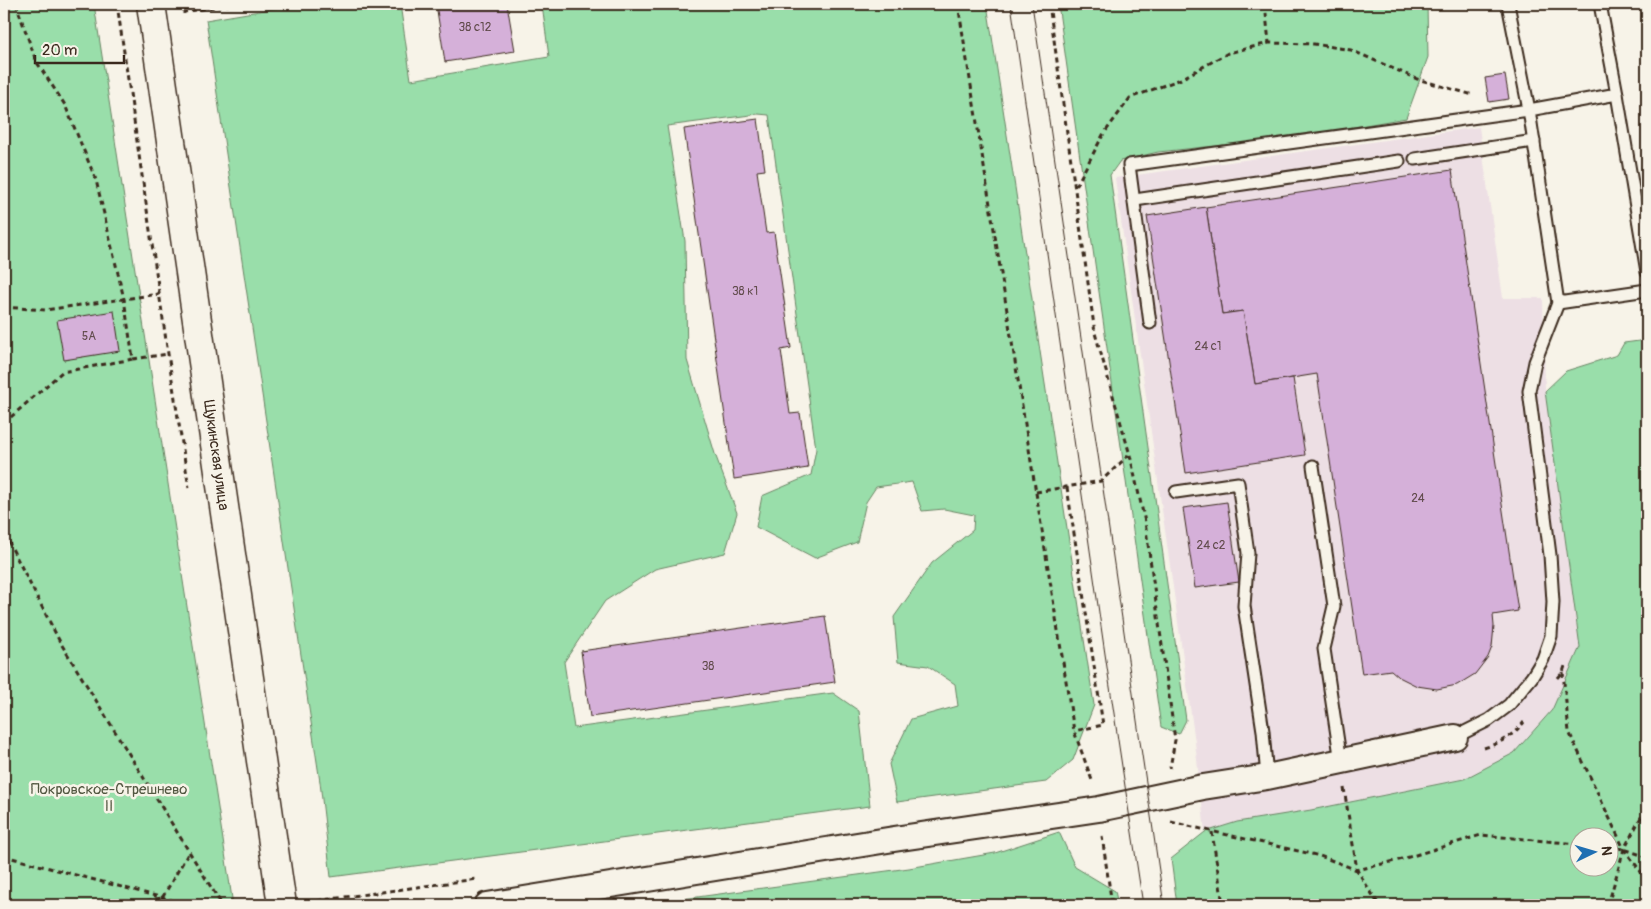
<svg xmlns="http://www.w3.org/2000/svg" width="1651" height="909" font-family="Pangolin,sans-serif">
	<style>
		.built { fill: #eddfe4 }
		.green { fill: #99deaa; stroke: #6a8464; fill-rule: evenodd }
		.building { fill: #d5b0d9; stroke: #3b2a1e }
		.lines { fill: none; stroke-linecap: round; stroke-linejoin: round }
		.lane-casing { stroke: #3b2a1e; stroke-width: 15 }
		.street-casing { stroke: #3b2a1e; stroke-width: 28 }
		.secondary-casing { stroke: #3b2a1e; stroke-width: 31 }
		.path { stroke: #3b2a1e; stroke-width: 3; stroke-dasharray: 5 4; stroke-linecap: butt }
		.lane { stroke: #f7f3e8; stroke-width: 11 }
		.street { stroke: #f7f3e8; stroke-width: 24 }
		.secondary { stroke: #f7f3e8; stroke-width: 28 }
		.tram { stroke: #3b2a1e; stroke-width: 1 }
		.labels { text-anchor: middle; dominant-baseline: central; stroke-width: 5; stroke-linejoin: round; paint-order: stroke }
		.number-label { font-size: 12px; fill: #624c4d }
		.street-label { font-size: 15px; fill: #3b2a1e; stroke: #f7f3e8 }
		.park-label { font-size: 15px; fill: #525741; stroke: #f7f3e8 }
	</style>
	<rect width="100%" height="100%" fill="#f7f3e8"/>
	<filter id="ink" filterUnits="userSpaceOnUse"><feTurbulence type="fractalNoise" baseFrequency=".02" numOctaves="2"/><feDisplacementMap in="SourceGraphic" scale="10" xChannelSelector="R" yChannelSelector="G"/><feConvolveMatrix kernelMatrix="1 2 1 2 8 2 1 2 1" color-interpolation-filters="sRGB"/></filter>
	<g filter="url(#ink)">
		<polygon class="built" points="1479,127 1503,298 1543,298 1545,391 1580,648 1552,710 1514,753 1464,779 1311,810 1237,822 1205,832 1195,742 1115,178"/>
		<g class="green">
			<polygon points="4,4 94,4 233,905 4,905"/>
			<polygon points="301,4 400,4 411,80 549,57 542,4 987,4 1094,705 1073,760 1046,782 897,802 889,764 911,719 958,706 955,684 928,666 898,662 894,617 932,563 973,530 974,515 944,509 922,511 912,482 876,487 866,502 857,542 815,558 756,527 762,496 811,475 816,449 769,115 758,114 667,126 685,241 687,360 715,454 737,513 725,553 655,569 605,601 564,662 574,728 833,693 859,711 870,806 331,877 320,782 206,20"/>
			<polygon points="1058,4 1427,4 1428,57 1406,118 1290,138 1158,152 1120,161 1110,175 1186,720 1179,734 1161,727"/>
			<path d="M1647,340V905H1177L1171,859L1205,832L1237,822L1311,810L1464,779L1514,753L1552,710L1580,647L1545,391L1566,371L1617,355L1624,343ZM1608,836V866H1578V836Z"/>
			<polygon points="1059,832 1075,867 1115,891 1118,905 639,905 909,868 995,853"/>
		</g>
		<g class="building">
			<polygon points="436,4 507,4 515,51 445,62"/>
			<polygon points="1505,75 1509,99 1489,102 1485,78"/>
			<polygon points="758,119 765,170 757,171 766,233 774,232 791,348 781,350 790,414 800,413 808,468 734,479 684,129"/>
			<polygon points="1452,170 1518,611 1493,615 1494,626 1492,647 1488,657 1475,674 1457,685 1437,689 1417,686 1399,677 1391,670 1362,674 1317,374 1255,384 1243,311 1222,314 1206,207"/>
			<polygon points="1206,207 1222,314 1243,311 1255,384 1293,378 1305,455 1186,473 1147,216"/>
			<polygon points="114,311 120,351 64,360 57,320"/>
			<polygon points="1227,502 1239,582 1195,588 1183,508"/>
			<polygon points="825,616 835,682 590,717 581,651"/>
		</g>
		<g class="lines">
			<g class="lane-casing">
				<g id="lane">
					<polyline points="1600,4 1617,94"/>
					<polyline points="1415,159 1534,141"/>
					<polyline points="1135,200 1399,161"/>
					<polyline points="1558,303 1647,290"/>
					<polyline points="1150,323 1129,165 1529,110 1617,94 1647,272"/>
					<polyline points="1313,466 1334,606 1324,649 1341,762"/>
					<polyline points="1176,492 1238,483 1248,553 1244,606 1263,731 1267,777"/>
					<polyline points="1455,737 1489,720 1509,705 1532,677 1543,659 1551,636 1553,602 1550,555 1529,391 1535,362 1558,303 1529,110 1508,4"/>
				</g>
			</g>
			<g class="street-casing">
				<polyline id="street" points="487,905 894,839 1099,809 1203,787 1267,777 1455,737"/>
			</g>
			<g class="secondary-casing">
				<polyline id="secondary" points="151,4 282,905"/>
			</g>
			<g class="path">
				<polyline points="117,4 168,354 189,488"/>
				<polyline points="958,4 1074,731 1093,783"/>
				<polyline points="1049,4 1095,333 1130,455 1145,522 1175,740 1170,768"/>
				<polyline points="1265,4 1269,43"/>
				<polyline points="184,14 184,12 232,4"/>
				<polyline points="1076,186 1103,135 1130,98 1181,79 1228,53 1269,43 1314,44 1351,50 1417,79 1473,95"/>
				<polyline points="4,307 45,310 159,294"/>
				<polyline points="133,359 168,354"/>
				<polyline points="4,423 62,372 133,359 124,299 96,180 65,105 36,61 16,4"/>
				<polyline points="1067,487 1103,725 1074,731"/>
				<polyline points="1036,492 1101,481 1129,455"/>
				<polyline points="4,533 60,642 222,905"/>
				<polyline points="1563,672 1569,732 1624,849 1647,880"/>
				<polyline points="1558,678 1563,672 1565,666"/>
				<path d="M1484,748C1500,743 1513,736 1524,722"/>
				<polyline points="1344,788 1357,870 1379,905"/>
				<polyline points="1171,822 1320,856 1357,870 1399,860 1481,835 1578,844"/>
				<polyline points="1212,832 1223,905"/>
				<polyline points="1102,836 1112,905"/>
				<polyline points="1608,847 1624,849 1647,857"/>
				<polyline points="4,856 190,905"/>
				<polyline points="309,902 476,879"/>
				<polyline points="129,905 161,898"/>
				<polyline points="158,905 189,852"/>
				<polyline points="1608,905 1624,849 1647,806"/>
			</g>
			<use href="#lane" class="lane"/>
			<use href="#street" class="street"/>
			<use href="#secondary" class="secondary"/>
			<g class="tram">
				<polyline points="1011,4 1105,654 1143,905"/>
				<polyline points="1032,4 1164,905"/>
			</g>
		</g>
	</g>
	<g class="labels">
		<g class="number-label">
			<text x="475" y="27">38 с12</text>
			<text x="745" y="291">38 к1</text>
			<text x="89" y="336">5А</text>
			<text x="1208" y="346">24 с1</text>
			<text x="1418" y="498">24</text>
			<text x="1211" y="545">24 с2</text>
			<text x="708" y="666">38</text>
		</g>
		<g class="street-label">
			<text transform="translate(216 455) rotate(82)">Щукинская улица</text>
		</g>
		<g class="park-label">
			<text x="109" y="789">Покровское-Стрешнево<tspan x="109" dy="17">II</tspan></text>
		</g>
	</g>
	<rect width="1651" height="909" fill="none" stroke="#f7f3e8" stroke-width="20"/>
	<rect x="10" y="10" width="1631" height="889" fill="none" stroke="#3b2a1e" stroke-width="2" filter="url(#ink)"/>
	<g transform="translate(1594 852) rotate(85)"><circle r="24" fill="#f7f3e8" stroke="#aca397"/>
	<path d="M0-4L9 19L0 12L-9 19Z" fill="#1f6fb2"/>
	<text y="-8" font-size="14" font-weight="bold" text-anchor="middle" fill="#3b2a1e">N</text>
	</g>
	<path d="M35 55v8h89v-8" fill="none" stroke="#3b2a1e" stroke-width="2.5"/>
	<text x="42" y="55" font-size="15" fill="#3b2a1e" stroke="#f7f3e8" stroke-width="4" paint-order="stroke">20 m</text>
</svg>
